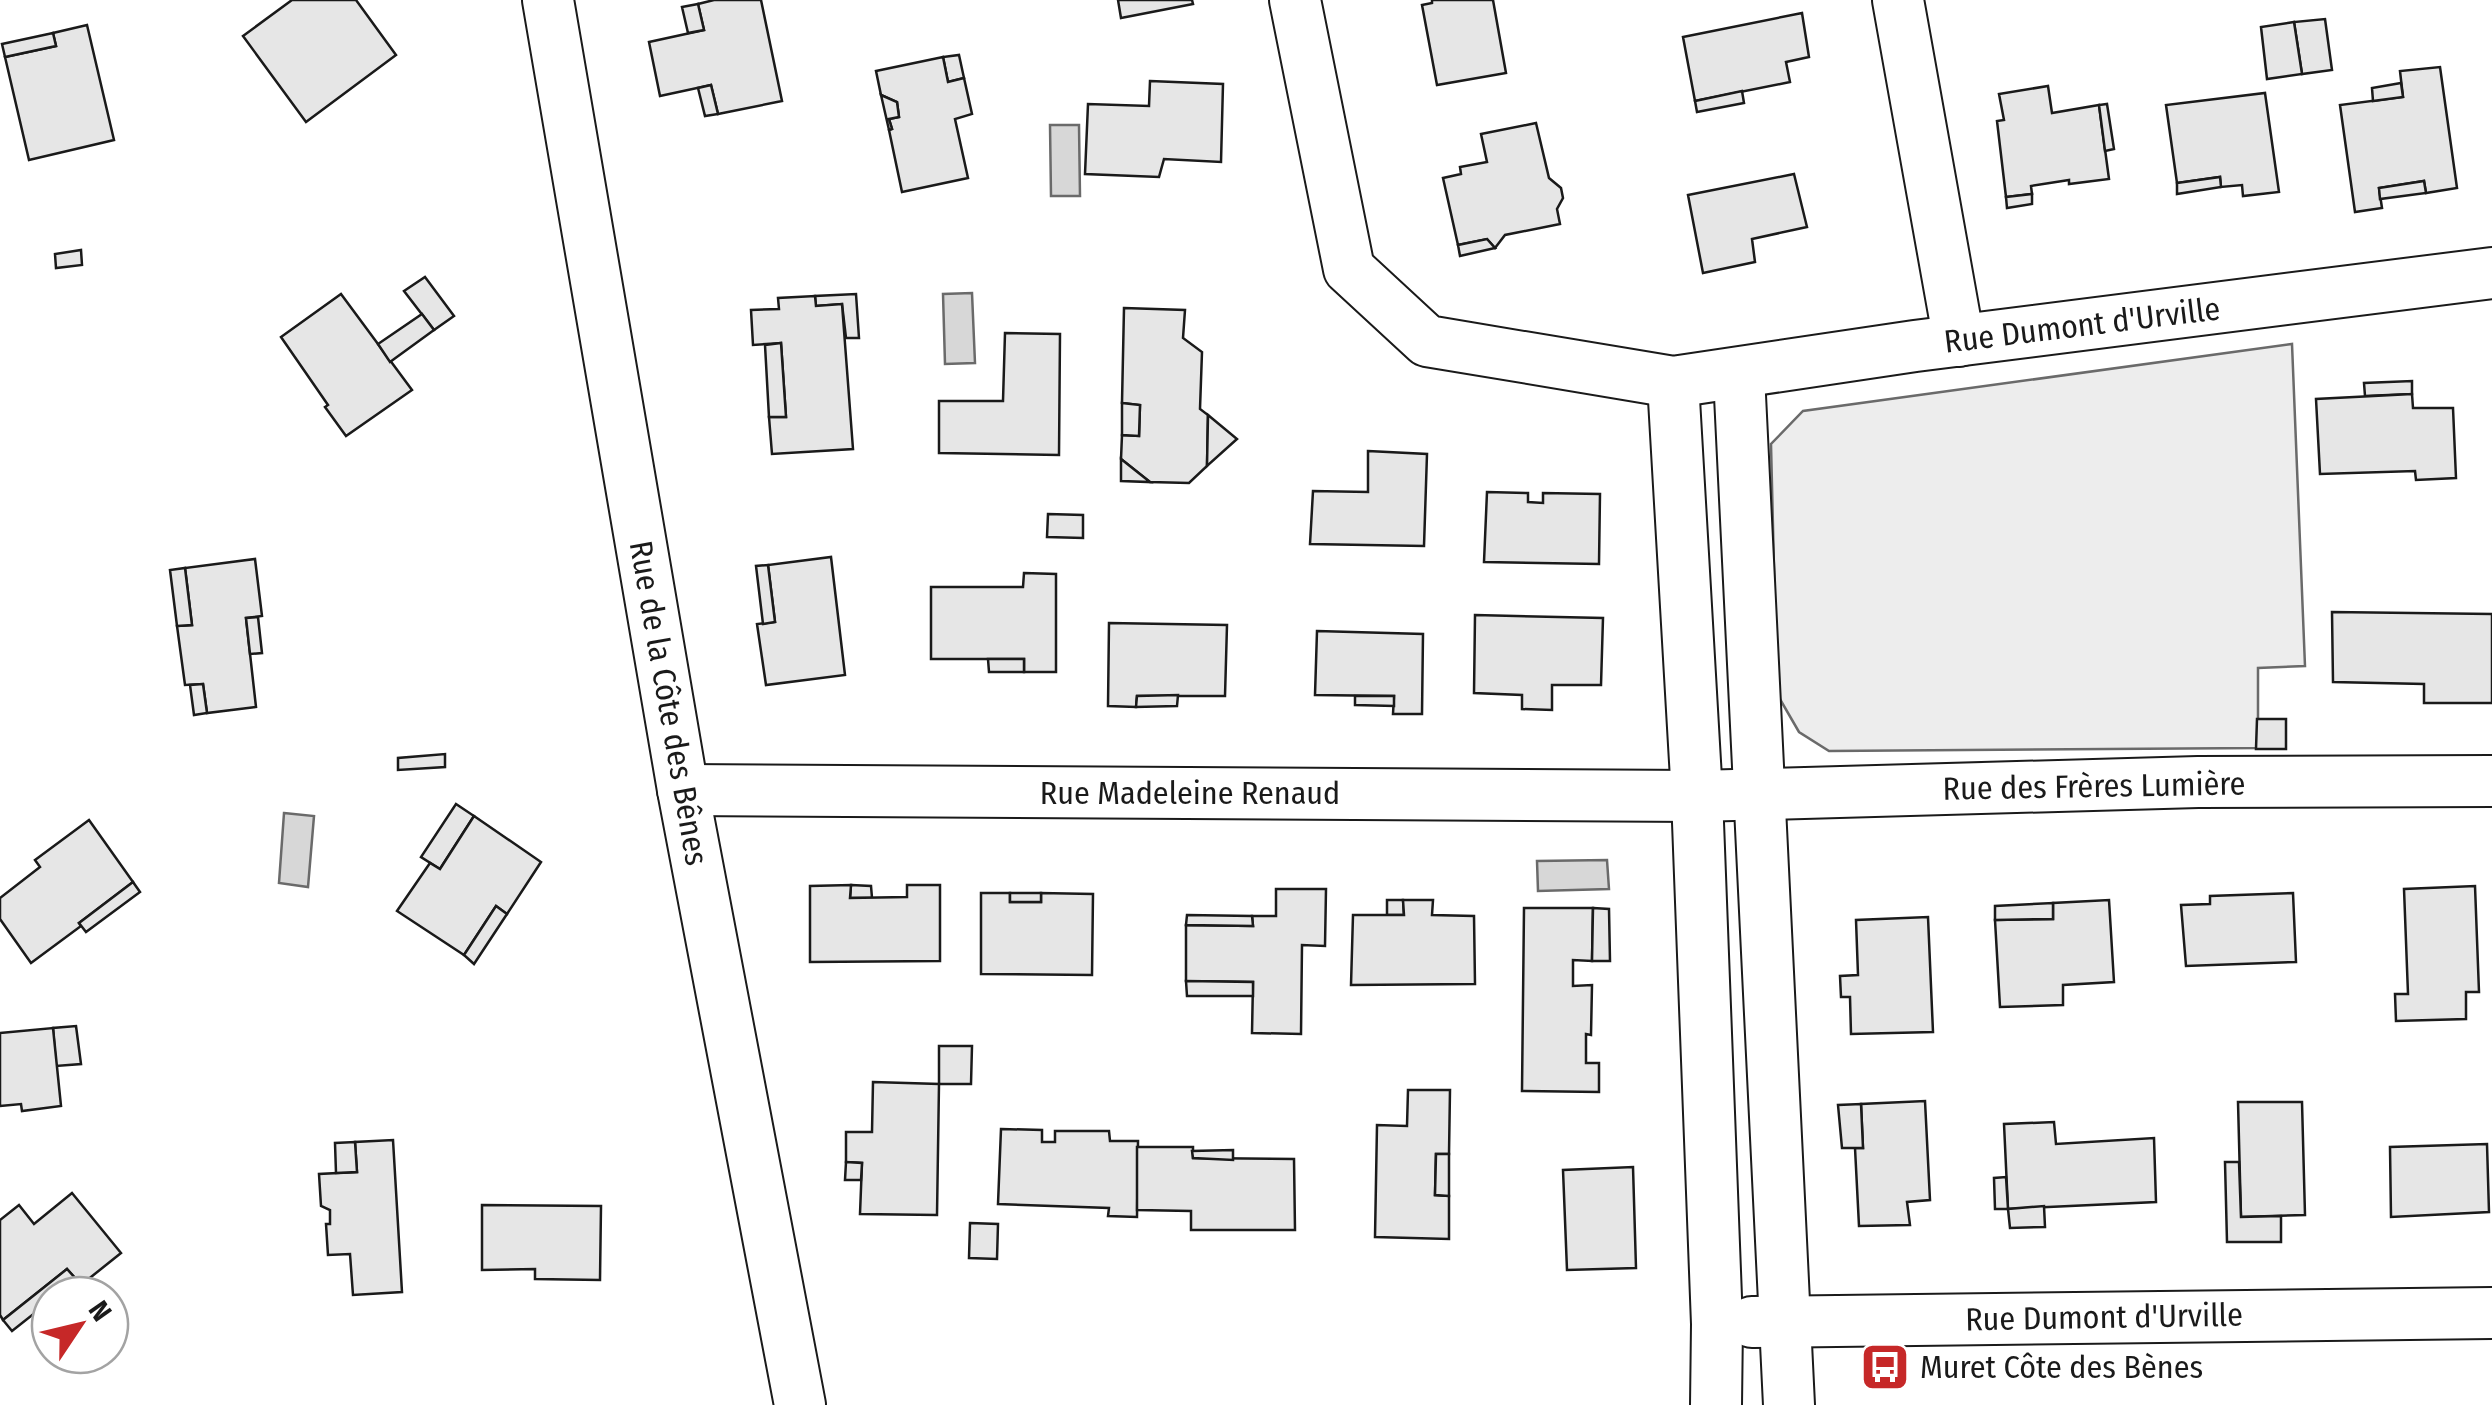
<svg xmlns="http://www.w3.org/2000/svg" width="2492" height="1405" font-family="'Fira Sans Condensed',sans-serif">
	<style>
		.green { fill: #ededed; stroke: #6a6a6a; stroke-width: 2.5 }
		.water { fill: #d7d7d7; stroke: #6a6a6a; stroke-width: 2.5 }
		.building { fill: #e6e6e6; stroke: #1a1a1a; stroke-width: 2.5 }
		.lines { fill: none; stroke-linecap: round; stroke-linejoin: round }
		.street-casing { stroke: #1a1a1a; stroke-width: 54 }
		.street { stroke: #fff; stroke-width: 50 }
		.labels { text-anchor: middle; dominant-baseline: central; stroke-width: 8; stroke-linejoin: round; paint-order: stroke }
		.street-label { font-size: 32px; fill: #1a1a1a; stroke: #fff }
		.poi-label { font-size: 32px; fill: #1a1a1a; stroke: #fff; text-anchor: start }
	</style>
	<rect width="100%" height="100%" fill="#fff"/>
	<polygon class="green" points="2292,344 2305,666 2258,668 2258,748 1829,751 1799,732 1777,694 1771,444 1803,411"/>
	<g class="water">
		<polygon points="1050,125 1079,125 1080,196 1051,196"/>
		<polygon points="972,293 975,363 945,364 943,294"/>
		<polygon points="284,813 314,816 308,887 279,883"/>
		<polygon points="1607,860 1609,889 1538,891 1537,861"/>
	</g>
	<g class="building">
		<polygon points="292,0 356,0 396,55 306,122 243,36"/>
		<polygon points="714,0 761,0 782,101 718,114 711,85 660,96 649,42 704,30 698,4"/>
		<polygon points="1118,0 1192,0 1193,4 1121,18"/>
		<polygon points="1432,0 1493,0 1506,73 1437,85 1422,5 1432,3"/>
		<polygon points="698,4 704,30 688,33 682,7"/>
		<polygon points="1802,13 1809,57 1786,62 1790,82 1695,101 1683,37"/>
		<polygon points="2325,19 2332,70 2302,74 2294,22"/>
		<polygon points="2294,22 2302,74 2267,79 2261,27"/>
		<polygon points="87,25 114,140 29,160 5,57 56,46 53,33"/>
		<polygon points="53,33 56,46 5,57 2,44"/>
		<polygon points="959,55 964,78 948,82 943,57"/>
		<polygon points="943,57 948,82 964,78 972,114 955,119 968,178 902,192 889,130 892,129 889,119 899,117 897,102 881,95 876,71"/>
		<polygon points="2440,67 2457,188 2426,193 2424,181 2379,188 2382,208 2355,212 2340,105 2403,97 2400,71"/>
		<polygon points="1150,81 1223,84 1221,162 1164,159 1159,177 1085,174 1088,104 1149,106"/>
		<polygon points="2401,83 2403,97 2373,101 2372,88"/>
		<polygon points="711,85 718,114 705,116 698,88"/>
		<polygon points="2048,86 2052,113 2099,105 2109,179 2069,184 2069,180 2031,186 2032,194 2006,197 1997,121 2004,120 1999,94"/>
		<polygon points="1742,91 1744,103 1697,112 1695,101"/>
		<polygon points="2265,93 2279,192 2243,196 2242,185 2221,187 2220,177 2177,183 2166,105"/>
		<polygon points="881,95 897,102 899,117 889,119 892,129 889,130"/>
		<polygon points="2107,104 2114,149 2105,151 2099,105"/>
		<polygon points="1536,123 1549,178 1561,188 1563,198 1557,209 1560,224 1505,235 1495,248 1487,239 1458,245 1443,178 1461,174 1460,167 1487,162 1481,134"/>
		<polygon points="1794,174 1807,227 1752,239 1755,262 1703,273 1688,195"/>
		<polygon points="2220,177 2221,187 2177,194 2177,183"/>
		<polygon points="2424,181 2426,193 2380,199 2379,188"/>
		<polygon points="2032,194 2032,204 2007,208 2006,197"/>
		<polygon points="1487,239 1495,248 1460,256 1458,245"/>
		<polygon points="81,250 82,265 56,268 55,254"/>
		<polygon points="425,277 454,316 434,330 404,291"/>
		<polygon points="341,294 412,390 346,436 325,407 328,405 281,337"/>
		<polygon points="856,294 859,338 846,338 842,304 816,306 815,296"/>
		<polygon points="815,296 816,306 842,304 853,449 772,454 769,417 786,417 781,343 753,345 751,310 779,309 778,298"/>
		<polygon points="1124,308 1185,310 1183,338 1202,352 1200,409 1208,415 1207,466 1189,483 1150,482 1121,459 1122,435 1139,436 1140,405 1122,403"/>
		<polygon points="422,314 434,330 390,362 378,344"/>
		<polygon points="1005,333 1060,334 1059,455 939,453 939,401 1003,401"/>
		<polygon points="781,343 786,417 769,417 765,345"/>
		<polygon points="2412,381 2412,394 2365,396 2364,383"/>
		<polygon points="2412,394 2413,408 2453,408 2456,478 2416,480 2415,471 2320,474 2316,399"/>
		<polygon points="1122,403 1140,405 1139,436 1122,435"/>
		<polygon points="1208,415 1237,439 1207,466"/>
		<polygon points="1368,451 1427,454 1424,546 1310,544 1313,491 1368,492"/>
		<polygon points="1121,459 1150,482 1121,481"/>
		<polygon points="1487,492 1528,493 1528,502 1543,503 1543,493 1600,494 1599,564 1484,562"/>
		<polygon points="1048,514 1083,515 1083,538 1047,537"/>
		<polygon points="831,557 845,675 766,685 757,624 775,622 768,565"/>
		<polygon points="255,559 262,616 246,618 256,707 207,713 203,684 185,685 177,626 192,625 185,568"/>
		<polygon points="768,565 775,622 763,624 756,566"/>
		<polygon points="185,568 192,625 177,626 170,570"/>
		<polygon points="1024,573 1056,574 1056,672 1024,672 1024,659 931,659 931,587 1023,587"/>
		<polygon points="2332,612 2492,614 2492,703 2424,703 2424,684 2333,682"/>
		<polygon points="1475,615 1603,618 1601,685 1552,685 1552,710 1522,709 1522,695 1474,693"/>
		<polygon points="258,617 262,653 250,654 246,618"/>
		<polygon points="1109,623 1227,625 1225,696 1137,696 1136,707 1108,706"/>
		<polygon points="1317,631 1423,634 1422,714 1393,714 1394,696 1315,695"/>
		<polygon points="988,659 1024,659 1024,672 989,672"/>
		<polygon points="203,684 207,713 194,715 190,685"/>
		<polygon points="1178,695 1177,706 1136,707 1137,696"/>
		<polygon points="1355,696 1394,696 1394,706 1355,705"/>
		<polygon points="2257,719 2286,719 2286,749 2256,749"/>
		<polygon points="445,754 445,767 398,770 398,758"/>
		<polygon points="456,804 474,816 440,869 421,857"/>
		<polygon points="474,816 541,862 507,914 496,906 464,955 397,911 430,863 440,869"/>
		<polygon points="89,820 133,882 79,923 81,926 31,963 0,919 0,898 40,867 35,860"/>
		<polygon points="133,882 140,892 86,932 79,923"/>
		<polygon points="851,885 871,886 872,898 850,898"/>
		<polygon points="851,885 850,898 907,897 907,885 940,885 940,961 810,962 810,886"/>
		<polygon points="2475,886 2479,992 2466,992 2466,1019 2396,1021 2395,994 2408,994 2404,889"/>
		<polygon points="1276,889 1326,889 1325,946 1302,945 1301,1034 1252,1033 1253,982 1186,981 1186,925 1253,926 1252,916 1276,916"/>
		<polygon points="981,893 1010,893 1010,902 1041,902 1041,893 1093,894 1092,975 981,974"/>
		<rect x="1010" y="893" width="31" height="9"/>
		<polygon points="2293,893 2296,962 2186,966 2181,905 2210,904 2210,896"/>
		<polygon points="1387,900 1403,900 1404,915 1387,915"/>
		<polygon points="1403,900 1433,900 1432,915 1474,916 1475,984 1351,985 1353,915 1404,915"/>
		<polygon points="2109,900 2114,982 2063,985 2063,1005 2000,1007 1995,920 2053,919 2053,903"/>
		<polygon points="2053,903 2053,919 1995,920 1995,906"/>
		<polygon points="496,906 507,914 474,964 464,955"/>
		<polygon points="1524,908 1593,908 1592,961 1573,960 1573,986 1592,985 1591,1035 1586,1034 1586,1063 1599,1063 1599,1092 1522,1091"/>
		<polygon points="1593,908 1609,909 1610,961 1592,961"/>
		<polygon points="1187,915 1252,916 1253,926 1186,925"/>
		<polygon points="1928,917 1933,1032 1851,1034 1850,997 1841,997 1840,976 1858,975 1856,920"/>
		<polygon points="1186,981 1253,982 1253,996 1187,996"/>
		<polygon points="76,1026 81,1064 56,1066 53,1028"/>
		<polygon points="53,1028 61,1106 22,1111 21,1104 0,1106 0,1033"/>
		<polygon points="939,1046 972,1046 971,1084 939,1084"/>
		<polygon points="873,1082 939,1084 937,1215 860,1214 862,1163 846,1162 846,1132 872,1132"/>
		<polygon points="1408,1090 1450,1090 1449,1154 1436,1154 1435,1195 1449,1196 1449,1239 1375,1237 1377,1125 1407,1126"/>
		<polygon points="1925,1101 1930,1200 1907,1202 1910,1225 1859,1226 1855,1148 1863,1148 1861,1104"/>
		<polygon points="2238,1102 2302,1102 2305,1215 2241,1217"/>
		<polygon points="1861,1104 1863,1148 1842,1148 1838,1105"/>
		<polygon points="2054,1122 2056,1144 2154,1138 2156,1202 2008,1209 2004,1124"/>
		<polygon points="1001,1129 1042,1130 1042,1142 1055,1142 1055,1131 1109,1131 1110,1141 1138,1141 1137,1217 1108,1216 1109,1208 998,1204"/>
		<polygon points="393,1140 402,1292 353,1295 350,1254 328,1255 326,1224 330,1224 330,1210 321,1206 319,1174 357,1172 355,1142"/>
		<polygon points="355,1142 357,1172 336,1173 335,1143"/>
		<polygon points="2487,1144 2489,1212 2391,1217 2390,1147"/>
		<polygon points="1137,1147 1193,1147 1193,1158 1294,1159 1295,1230 1191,1230 1191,1211 1137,1210"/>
		<polygon points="1233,1150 1233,1160 1193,1158 1192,1151"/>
		<polygon points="1436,1154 1449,1154 1449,1196 1435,1195"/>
		<polygon points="846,1162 862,1163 861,1180 845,1180"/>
		<polygon points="2225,1162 2239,1162 2241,1217 2281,1216 2281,1242 2227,1242"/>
		<polygon points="1633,1167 1636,1268 1567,1270 1563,1170"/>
		<polygon points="2006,1177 2008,1209 1995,1209 1994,1178"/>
		<polygon points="72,1193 121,1253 81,1285 67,1269 3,1320 0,1315 0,1220 19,1205 34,1224"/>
		<polygon points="482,1205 601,1206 600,1280 535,1279 535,1269 482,1270"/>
		<polygon points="2044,1206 2045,1227 2010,1228 2008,1209"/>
		<polygon points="970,1223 998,1224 997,1259 969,1258"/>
		<polygon points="67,1269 77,1280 57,1295 50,1295 50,1301 12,1331 3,1320"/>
	</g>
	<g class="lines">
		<g class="street-casing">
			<g id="street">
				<polyline points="548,0 683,790 800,1405"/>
				<polyline points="1295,0 1349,269 1427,341 1673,382 1915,346 2492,273"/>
				<polyline points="1898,0 1959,341"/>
				<polyline points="1739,375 1789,1405"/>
				<polyline points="1673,382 1697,796 1717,1324 1716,1405"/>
				<polyline points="683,790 1697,796 2198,782 2492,781"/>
				<polyline points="1752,1322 2492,1313"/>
			</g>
		</g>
		<use href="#street" class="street"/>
	</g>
	<defs>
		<g id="bus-square" transform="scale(2.5)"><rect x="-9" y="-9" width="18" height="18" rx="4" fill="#c62828" stroke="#fff"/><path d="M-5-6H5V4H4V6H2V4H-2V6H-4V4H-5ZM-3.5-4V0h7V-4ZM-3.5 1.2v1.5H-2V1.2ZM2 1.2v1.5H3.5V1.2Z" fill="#fff"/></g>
	</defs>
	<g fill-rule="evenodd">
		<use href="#bus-square" x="1885" y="1367"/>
	</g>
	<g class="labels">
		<g class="street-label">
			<text transform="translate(2082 325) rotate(-7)">Rue Dumont d'Urville</text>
			<text transform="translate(669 703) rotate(80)">Rue de la Côte des Bênes</text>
			<text transform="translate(2094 786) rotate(-1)">Rue des Frères Lumière</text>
			<text x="1190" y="793">Rue Madeleine Renaud</text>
			<text transform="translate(2104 1317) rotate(-1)">Rue Dumont d'Urville</text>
		</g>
		<g class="poi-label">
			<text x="1920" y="1367">Muret Côte des Bènes</text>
		</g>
	</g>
	<g transform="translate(80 1325) rotate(55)"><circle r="48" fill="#ffffff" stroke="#a3a3a3" stroke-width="2.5"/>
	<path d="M0-8L18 38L0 25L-18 38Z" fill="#c62828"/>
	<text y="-15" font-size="28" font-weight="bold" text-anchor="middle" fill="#1a1a1a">N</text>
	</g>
</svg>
